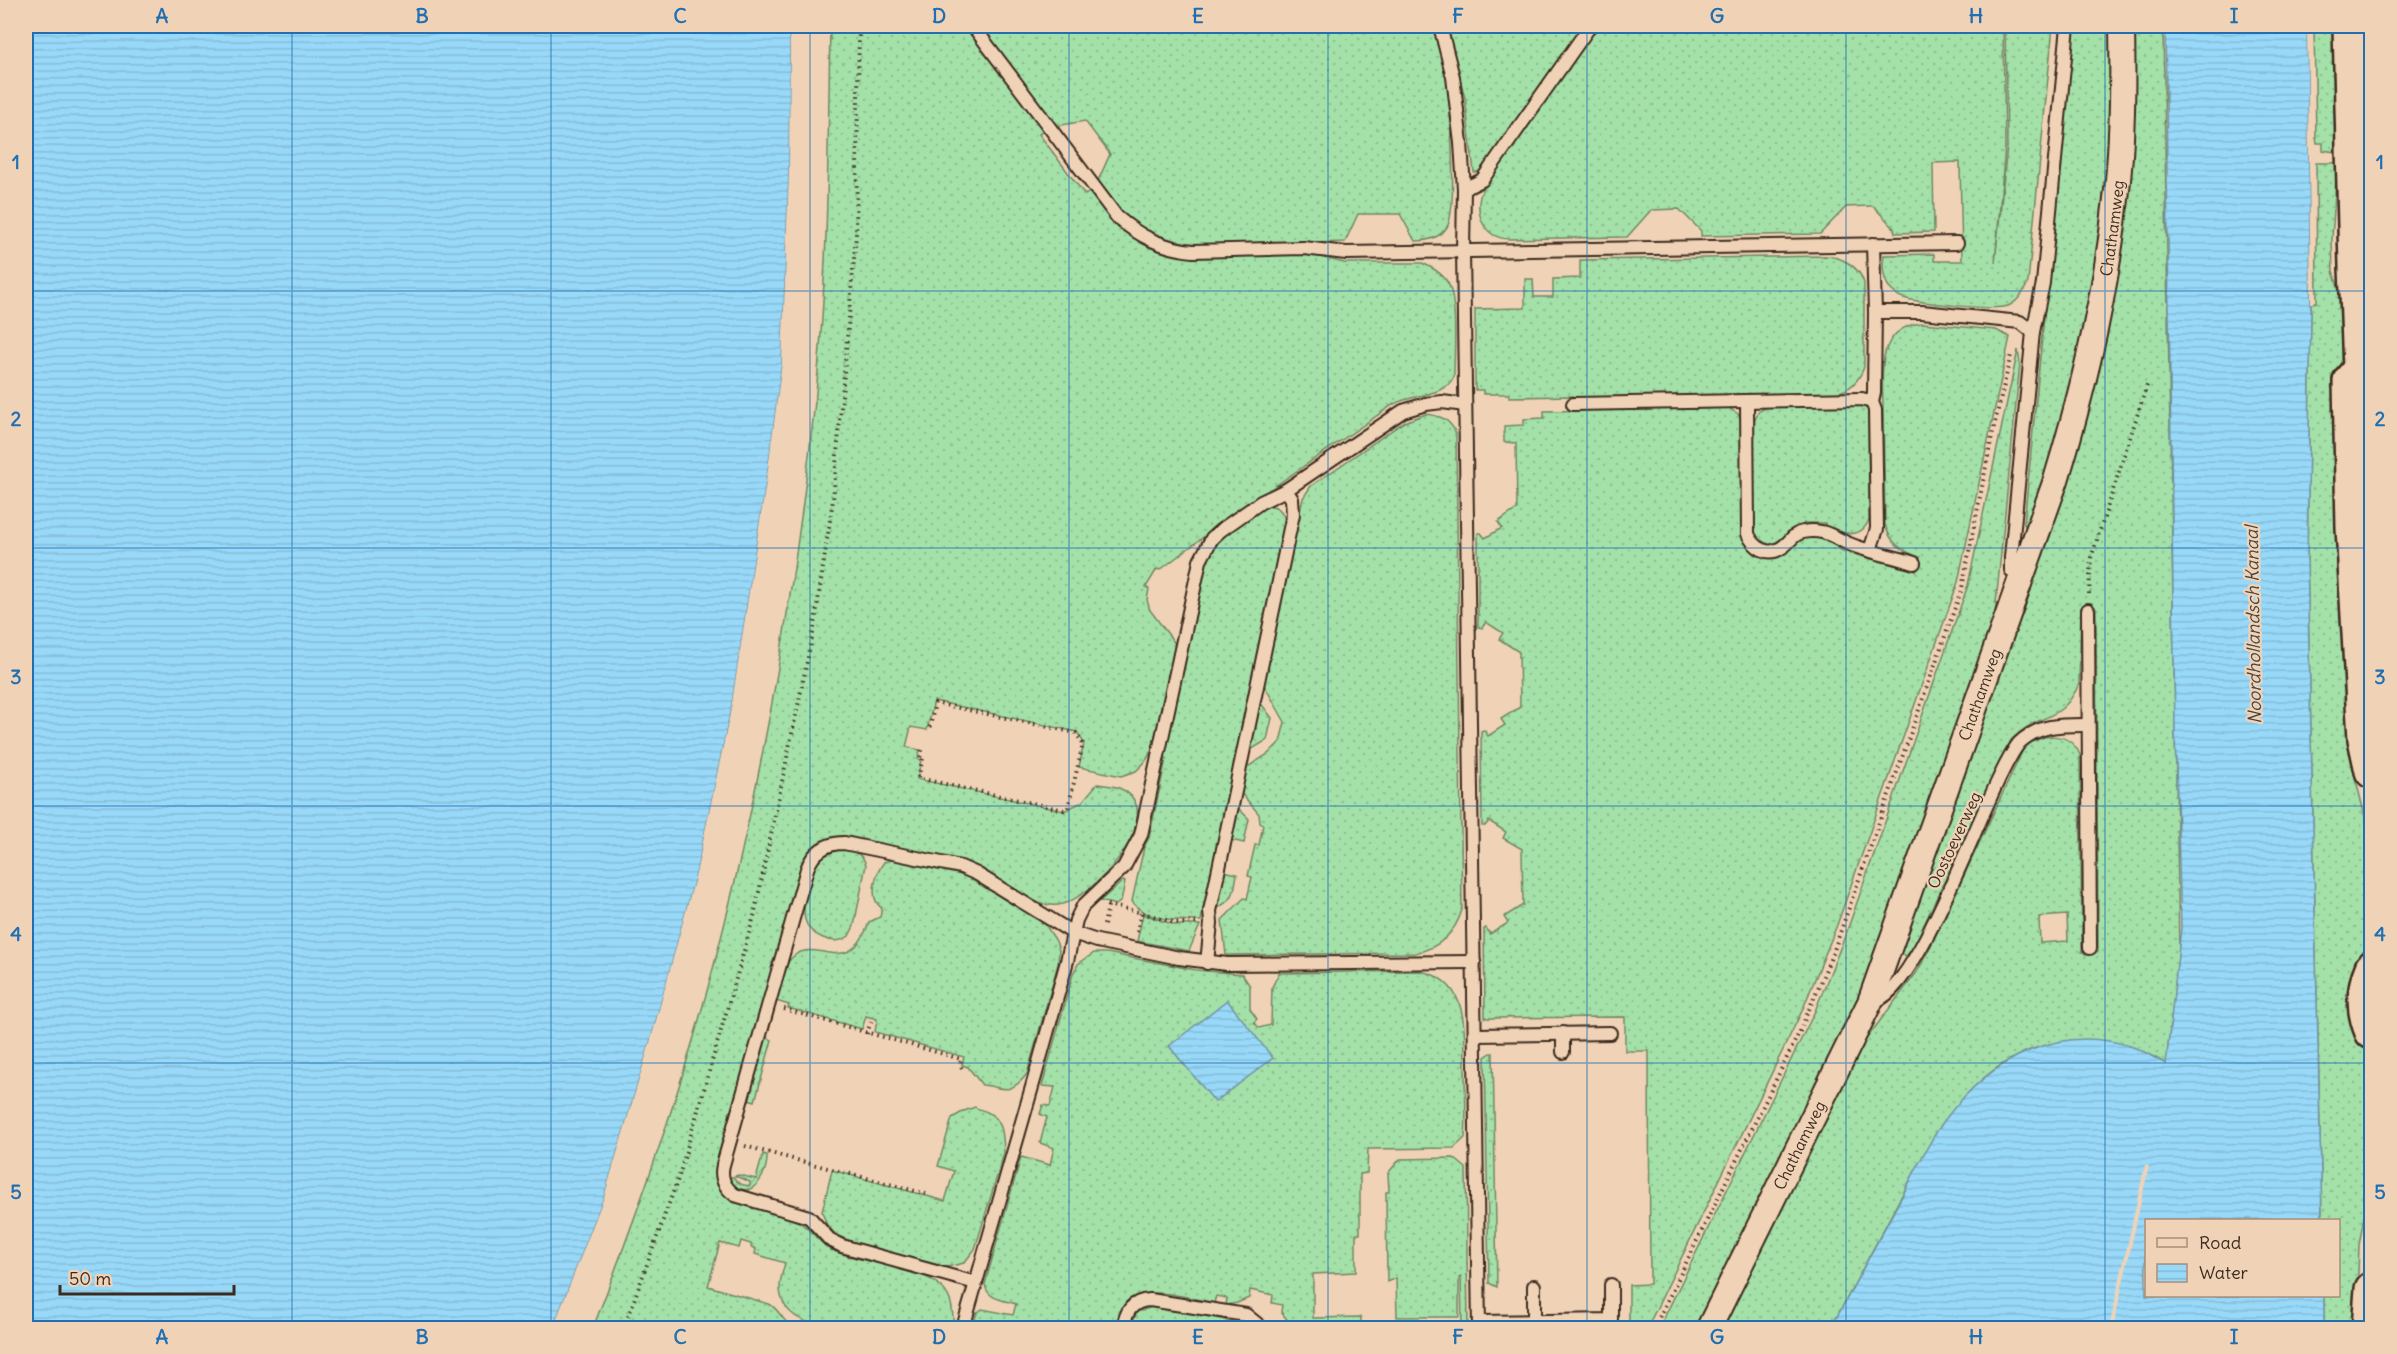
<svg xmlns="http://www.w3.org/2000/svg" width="2397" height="1354" font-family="Delius,sans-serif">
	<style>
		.grass { fill: url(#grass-dots); stroke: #708664; stroke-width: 1.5; fill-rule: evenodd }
		.garden { fill: url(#garden-furrows); stroke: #708664; stroke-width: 1.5 }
		.water { fill: url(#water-rules); stroke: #7393a1; stroke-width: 1.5 }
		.pier { fill: #f0d3b7 }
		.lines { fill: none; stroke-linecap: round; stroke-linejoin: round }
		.service-casing { stroke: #3b2a1e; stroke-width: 16 }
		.minor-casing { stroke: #3b2a1e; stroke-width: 28 }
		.primary-casing { stroke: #3b2a1e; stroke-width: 38 }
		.path { stroke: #3b2a1e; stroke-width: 4; stroke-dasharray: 1.5 4.5; stroke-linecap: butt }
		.service { stroke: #f0d3b7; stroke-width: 12 }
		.minor { stroke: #f0d3b7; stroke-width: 24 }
		.primary { stroke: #f0d3b7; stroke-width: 33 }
		.grid { fill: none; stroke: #1f6fb2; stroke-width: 1.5; stroke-opacity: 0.55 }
		.labels { text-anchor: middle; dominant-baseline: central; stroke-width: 4.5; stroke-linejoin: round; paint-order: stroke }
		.street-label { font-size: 16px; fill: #3b2a1e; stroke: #f0d3b7 }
		.water-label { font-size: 18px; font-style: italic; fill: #49443f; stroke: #f0d3b7 }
		.neatline { fill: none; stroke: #1f6fb2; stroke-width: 2 }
		.grid-label { font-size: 20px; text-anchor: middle; font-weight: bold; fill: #1f6fb2 }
	</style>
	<defs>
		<pattern id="grass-dots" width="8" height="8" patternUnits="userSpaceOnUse" patternTransform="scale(1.5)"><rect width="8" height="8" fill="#a4e1a9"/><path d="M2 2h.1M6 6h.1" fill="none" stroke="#8ec191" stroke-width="1.8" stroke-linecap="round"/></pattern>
		<pattern id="garden-furrows" width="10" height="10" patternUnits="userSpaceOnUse" patternTransform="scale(1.5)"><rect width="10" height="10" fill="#a4e1a9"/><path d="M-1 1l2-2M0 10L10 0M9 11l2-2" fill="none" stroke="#8ec191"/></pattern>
		<pattern id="water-rules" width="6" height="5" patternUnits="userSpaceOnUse" patternTransform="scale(1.5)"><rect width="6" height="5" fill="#98d9f9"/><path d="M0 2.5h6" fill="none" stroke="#84bad5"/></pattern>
	</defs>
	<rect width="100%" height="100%" fill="#f0d3b7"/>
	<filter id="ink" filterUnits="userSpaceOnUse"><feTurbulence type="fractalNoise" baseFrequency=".0167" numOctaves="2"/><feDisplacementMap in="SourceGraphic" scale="12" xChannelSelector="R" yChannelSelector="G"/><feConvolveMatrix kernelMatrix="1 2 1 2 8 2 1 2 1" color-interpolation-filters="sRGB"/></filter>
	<g filter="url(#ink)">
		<g class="grass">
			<path d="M830,26H965L1045,130L1039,134L1085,195L1091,191C1116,221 1132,244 1172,253H1305L1344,263H1422C1433,268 1442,273 1448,283C1458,302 1454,354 1454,377C1444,397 1413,394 1394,404L1223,522L1160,570L1157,569L1146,587L1149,589L1147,600L1150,610L1176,645L1154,747L1145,762L1136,771L1121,776L1079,767L1084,743L1077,732L934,701L927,730L911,727L906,747L920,750L918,759L921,760L917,779L1064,811L1082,802L1097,784C1104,785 1113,785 1119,788C1174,811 1092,901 1058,905C1028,908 1002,878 976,866C961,859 944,857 927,854C900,848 874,842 847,836C829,835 814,844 804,859L716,1163C709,1208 765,1208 795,1220C812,1227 818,1245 834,1251C860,1262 918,1268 938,1284C954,1297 952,1311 954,1328C932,1328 910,1328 888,1328C857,1328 784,1336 780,1290C779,1282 783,1271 785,1263L755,1254L756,1249L751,1247V1244L741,1241L739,1248L720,1243L708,1286L769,1304C781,1310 782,1323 795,1328H593C630,1233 665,1136 694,1037C755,828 793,610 816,393C828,273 828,147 830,26Z"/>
			<path d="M980,26H1434C1438,42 1443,58 1446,75C1450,99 1458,210 1447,227C1440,238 1428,241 1415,241L1400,214H1358L1345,242C1311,243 1277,243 1243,244C1167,245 1144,248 1098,181L1110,154L1085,121L1056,126Z"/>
			<polygon points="1446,26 1583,26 1479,172 1474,172 1465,98"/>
			<path d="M1597,26H2003L2005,146L1995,263L2007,146L2005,26H2053L2028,282C2024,292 2018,302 2008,306C1993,311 1924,303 1907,299C1901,298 1895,294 1891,290C1883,280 1882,267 1884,255L1934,254V261H1962L1960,162L1933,163L1934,232L1895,233L1894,228L1873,206H1870L1846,207L1820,234L1701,236V231L1679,209L1651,210L1627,237L1509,239C1482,238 1473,211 1483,188Z"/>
			<polygon points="2072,26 2111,26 2110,146 2099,251 2075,377 2043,485 2026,528 2024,524"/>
			<path d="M2133,26H2163L2179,951L2166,1064C2138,1046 2109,1038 2076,1040C1977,1047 1937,1131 1895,1208C1874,1248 1852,1288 1831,1328H1721L1864,1042L1917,972L1930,948L2023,750C2039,732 2070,730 2080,755L2082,952H2098L2096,608H2081L2079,684C2061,725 2037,712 2011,740L1913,948L1906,956L1900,953L2059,505ZM2067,915L2068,941L2040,943L2039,917Z"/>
			<polygon points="2307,26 2334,26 2336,152 2323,150 2323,143 2317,143 2316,138 2314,26"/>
			<polygon points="2366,26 2372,26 2371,136 2369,127"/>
			<polygon points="2316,163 2337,163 2332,240 2333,271 2342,299 2341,406 2347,716 2352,764 2372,845 2371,943 2356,966 2355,1031 2372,1058 2371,1176 2359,1245 2356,1328 2324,1328 2324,1296 2338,1296 2338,1220 2322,1220 2307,558 2311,303 2317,302"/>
			<path d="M1826,256C1842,257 1859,266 1864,283V367C1859,381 1850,390 1836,393L1573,399V396L1509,397V394H1483V390H1475V309L1525,308V279H1533L1534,297H1553V279L1580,278V260Z"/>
			<path d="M1923,323L1996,330L2010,337L1958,582L1837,925L1802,1011L1647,1328H1627L1629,1326V1285L1650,1284L1649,1051H1625V1017L1485,1018L1484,929L1486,928L1490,934L1508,923L1504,917L1523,905L1522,849L1503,838L1506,832L1489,821L1485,826H1482L1481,731L1484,730L1488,736L1505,725L1501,719L1520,707L1519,652L1499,639L1503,633L1486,622L1482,628L1478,627V533H1481L1485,538L1502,528L1498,522L1517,509L1516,443L1504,442V426L1524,425V419L1544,418V411L1729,408L1738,414L1741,420L1742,529C1744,542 1750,549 1761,556L1803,537H1825L1842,551L1916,571L1920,557C1901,551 1890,543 1885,524C1884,485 1884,446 1883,407C1883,389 1880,364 1887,347C1894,331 1906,324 1923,323Z"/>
			<polygon points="2018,350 2020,363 1994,623 1861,994 1807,1112 1697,1328 1659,1328 1815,1011 1847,931 1968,585"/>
			<path d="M1861,405L1868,409L1869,520C1860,541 1842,533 1825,526V523H1804V526C1799,528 1794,530 1790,532C1775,542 1767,556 1754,533L1753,424L1759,411L1770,406Z"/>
			<path d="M1426,414C1441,416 1450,419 1456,434L1462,910C1455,933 1439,948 1415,953L1226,955L1222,920L1244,898L1247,899L1252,877L1248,876L1255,845H1259L1263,825L1260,823L1259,814L1241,793L1246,768L1268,754L1280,742L1285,722L1263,683L1303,498L1311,486L1404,422Z"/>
			<path d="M1264,506C1277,504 1283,510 1285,521L1201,921C1180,921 1144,921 1132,901L1144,847L1149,838L1166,759L1165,754L1204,569C1215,536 1238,525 1264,506Z"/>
			<polygon points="1259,701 1272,718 1267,740 1249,751"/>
			<polygon points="1237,807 1249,819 1244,843 1231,840"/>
			<path d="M837,850C850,850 862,851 866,865L854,926L849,936C841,942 832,942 823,938C801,929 802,912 807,892C812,873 816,855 837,850Z"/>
			<path d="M892,860L966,876L1043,921L1056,941L1059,950L1058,964L1027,1074C1008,1098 1001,1086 982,1085L968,1067L962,1065L964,1057L875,1032L877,1019L866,1016L862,1029L788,1008L789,1005L776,1001C779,989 782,971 789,961C813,930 848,984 869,922L880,917L882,908C868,899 875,874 884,862Z"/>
			<path d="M1224,871L1237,874C1233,896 1236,897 1215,910Z"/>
			<polygon points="1123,881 1125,882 1121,901 1116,905 1100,901"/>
			<polygon points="1143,914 1175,925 1200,925 1189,951 1137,941"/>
			<path d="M1094,953H1107L1196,970L1242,974L1250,986V1009L1257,1019L1254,1022L1259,1028L1271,1025L1272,987L1279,973L1420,971C1471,981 1464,1032 1465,1071C1465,1093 1467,1116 1465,1138L1454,1148L1368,1149L1367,1173L1360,1174V1234H1356V1272L1313,1274V1318L1361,1317V1328H1294L1281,1312L1282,1305L1272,1303L1273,1295L1250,1290L1249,1298L1237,1303L1226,1305L1227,1298L1216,1296L1214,1303C1192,1299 1143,1283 1126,1302C1120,1309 1119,1319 1117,1328H972L977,1313L982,1309L1013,1315L1016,1304C1004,1300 987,1300 985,1284L1021,1157L1050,1165L1054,1148L1040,1143L1047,1117L1040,1114L1043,1105L1050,1106L1055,1087L1042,1086L1073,974L1078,964Z"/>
			<polygon points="765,1037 772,1040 755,1101 748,1099"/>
			<polygon points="1491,1053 1493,1053 1497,1287 1489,1283 1485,1057"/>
			<path d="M975,1107C979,1110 984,1110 987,1112C1005,1120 1003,1139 1004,1153L975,1249L964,1263L947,1267L871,1248L837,1236L827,1225L822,1212L832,1170L945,1201L954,1171L938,1166L952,1118L964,1111Z"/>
			<polygon points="1454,1158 1466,1168 1468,1328 1462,1328 1461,1277 1459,1278 1459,1317 1397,1317 1396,1278 1387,1282 1386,1192 1389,1192 1388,1173 1400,1159"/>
			<polygon points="1152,1307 1222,1319 1232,1323 1231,1327 1240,1328 1130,1328 1137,1312"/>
		</g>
		<path class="garden" d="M763,1154L767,1155C768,1172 755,1200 733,1186L729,1177H733C737,1182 743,1187 750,1185V1182L735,1176L739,1175L756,1179Z"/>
		<g class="water">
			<polygon points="26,26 790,26 789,172 782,362 768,469 731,709 696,874 651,1039 604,1197 553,1328 26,1328"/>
			<path d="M2165,26H2307L2311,312L2307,558L2322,1220H2146V1296H2324V1328H1831C1854,1286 1877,1243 1900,1200C1915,1172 1928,1142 1947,1117C1990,1060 2058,1023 2130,1046C2143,1050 2154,1058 2166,1064L2181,928L2175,732Z"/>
			<polygon points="1227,1000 1273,1058 1215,1102 1169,1046"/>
		</g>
		<g class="pier">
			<polygon points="790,26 793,26 792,172 785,362 771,470 734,709 699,875 654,1040 607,1198 557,1328 553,1328 604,1197 651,1039 696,874 731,709 768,469 782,362 789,172"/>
			<polygon points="2307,26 2310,26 2314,303 2311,303"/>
			<polygon points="2145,1165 2149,1166 2113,1328 2109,1328"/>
		</g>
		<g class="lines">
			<g class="service-casing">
				<g id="service">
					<path d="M973,26L1117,217C1140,237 1163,248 1193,251L1304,248L1346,253L1957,243"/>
					<polyline points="1440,26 1453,77 1461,143 1464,189 1463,251 1479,1328"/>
					<polyline points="1464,189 1482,180 1590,26"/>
					<polyline points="1875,312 1922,312 2020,322 2033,332"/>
					<path d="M1747,401L1748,534C1754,547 1767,557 1781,548C1790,543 1792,534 1803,532C1822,528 1832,536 1847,543C1868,552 1893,556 1914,563"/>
					<polyline points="1573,404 1862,399 1872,402"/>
					<polyline points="1870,550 1877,529 1875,410 1872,402 1874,393 1875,312 1873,244"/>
					<polyline points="2020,580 2011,570 2011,557 2033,332 2043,283 2068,26"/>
					<polyline points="2088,610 2090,948"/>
					<polyline points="1207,963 1211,923 1210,911 1293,514 1292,499 1286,490"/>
					<path d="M1870,1002C1919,1000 1986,785 2019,743C2039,724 2062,725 2088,725"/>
					<polyline points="1563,1033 1563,1052"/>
					<polyline points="1475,1035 1610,1033"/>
					<path d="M976,1283L842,1246L830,1240L809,1217L735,1195C724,1187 720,1178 723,1165L807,869C813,852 826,843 844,843L961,867L977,874L1073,933L1097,941L1179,958L1227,964L1474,962"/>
					<polyline points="1534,1286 1534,1322"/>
					<polyline points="1479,1322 1611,1320 1611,1285"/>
					<polyline points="963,1328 1036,1073 1067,961 1076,920 1083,906 1124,867 1141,835 1200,561 1212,538 1221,530 1261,502 1286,490 1403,411 1426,404 1442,402 1465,405"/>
					<path d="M1123,1328C1126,1312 1131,1301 1150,1300L1246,1315L1262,1328"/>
				</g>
			</g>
			<g class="minor-casing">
				<g id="minor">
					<path id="s1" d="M1709,1328L1870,1002L2056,480C2084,388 2106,294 2116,199C2123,141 2123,83 2122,26"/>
				</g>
			</g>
			<g class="primary-casing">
				<g id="primary">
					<polyline points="2350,26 2356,267 2360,369 2350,381 2353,528 2365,739 2372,771"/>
					<path d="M2372,968C2363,989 2363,1011 2372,1032"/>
					<polyline points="2369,1328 2372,1289"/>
				</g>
			</g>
			<g class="path">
				<polyline points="2089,594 2091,558 2148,382"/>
				<polyline points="922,750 920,758 923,758 918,778 1064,810 1068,808 1083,744 1076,733 935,703 929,731"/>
				<polyline points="1107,905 1143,913 1175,923 1196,923"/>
				<polyline points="1104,925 1108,906"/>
				<polyline points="1137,932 1141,912"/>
				<polyline points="784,1009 961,1059 960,1065 962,1069"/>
				<polyline points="867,1034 872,1018"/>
				<path d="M745,1146C805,1163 866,1177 926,1194"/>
				<polyline points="624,1328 679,1176 754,916 814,628 833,500 856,235 859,26"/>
				<polyline points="1654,1328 1800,1031 1834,950 1962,588 1993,431 2011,355"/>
			</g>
			<use href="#service" class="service"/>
			<use href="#minor" class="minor"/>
			<use href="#primary" class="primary"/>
		</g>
	</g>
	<path class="grid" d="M292,26V1328M551,26V1328M810,26V1328M1069,26V1328M1328,26V1328M1587,26V1328M1846,26V1328M2105,26V1328M26,291H2372M26,548H2372M26,806H2372M26,1063H2372"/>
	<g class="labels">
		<g class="street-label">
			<text stroke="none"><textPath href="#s1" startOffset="1176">Chathamweg</textPath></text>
			<text stroke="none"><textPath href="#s1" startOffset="690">Chathamweg</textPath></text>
			<text transform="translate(1954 840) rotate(-65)">Oostoeverweg</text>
			<text stroke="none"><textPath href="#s1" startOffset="204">Chathamweg</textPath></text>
		</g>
		<g class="water-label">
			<text transform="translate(2253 625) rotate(-91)">Noordhollandsch Kanaal</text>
		</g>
	</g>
	<rect width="2397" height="1354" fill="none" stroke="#f0d3b7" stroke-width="66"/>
	<rect x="2145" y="1219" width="195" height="78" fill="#f0d3b7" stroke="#a88f7a" stroke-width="1.5"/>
	<rect x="2157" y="1238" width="30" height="9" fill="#f0d3b7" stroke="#a88f7a" stroke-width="1.5"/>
	<text x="2199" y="1249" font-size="18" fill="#3b2a1e">Road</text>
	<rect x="2157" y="1264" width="30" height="18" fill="url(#water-rules)" stroke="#a88f7a" stroke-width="1.5"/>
	<text x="2199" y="1279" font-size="18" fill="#3b2a1e">Water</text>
	<path d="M60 1285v9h174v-9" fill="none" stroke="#3b2a1e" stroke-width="3"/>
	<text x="69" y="1285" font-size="18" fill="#3b2a1e" stroke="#f0d3b7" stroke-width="4.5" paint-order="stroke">50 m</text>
	<rect x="33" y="33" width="2331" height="1288" class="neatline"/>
	<g class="grid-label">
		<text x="162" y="23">A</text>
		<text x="422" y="23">B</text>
		<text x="680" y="23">C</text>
		<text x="939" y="23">D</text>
		<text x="1198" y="23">E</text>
		<text x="1458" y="23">F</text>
		<text x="1717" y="23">G</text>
		<text x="1976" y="23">H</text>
		<text x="2234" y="23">I</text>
		<text x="16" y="169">1</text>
		<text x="2380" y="169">1</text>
		<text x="16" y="426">2</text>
		<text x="2380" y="426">2</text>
		<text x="16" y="684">3</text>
		<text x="2380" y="684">3</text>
		<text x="16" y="941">4</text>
		<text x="2380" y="941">4</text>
		<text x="16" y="1199">5</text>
		<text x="2380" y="1199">5</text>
		<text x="162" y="1344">A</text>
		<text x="422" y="1344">B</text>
		<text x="680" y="1344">C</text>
		<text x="939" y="1344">D</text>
		<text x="1198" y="1344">E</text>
		<text x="1458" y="1344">F</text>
		<text x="1717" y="1344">G</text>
		<text x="1976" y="1344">H</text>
		<text x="2234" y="1344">I</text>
	</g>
</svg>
